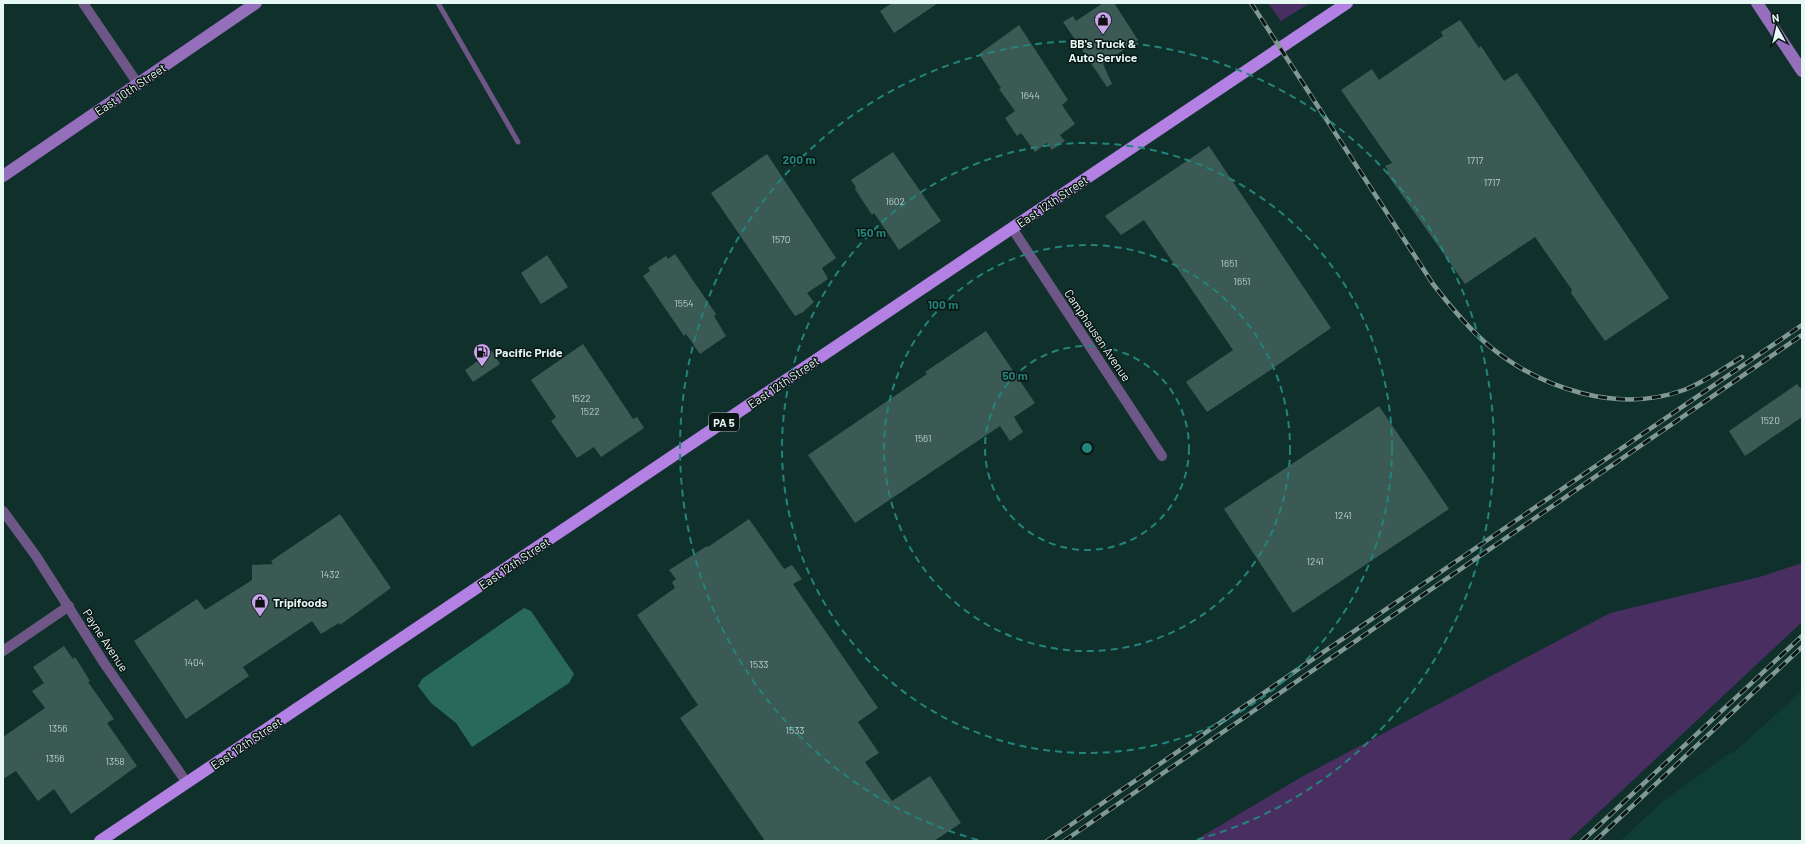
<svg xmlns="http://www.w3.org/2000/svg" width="1805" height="844" font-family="Barlow,sans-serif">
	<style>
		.built { fill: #0f3c34 }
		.green { fill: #492e62 }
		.water { fill: #29695c }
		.building { fill: #3a5a53 }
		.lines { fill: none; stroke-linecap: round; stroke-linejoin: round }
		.lane { stroke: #6e5787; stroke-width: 5 }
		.street { stroke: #6e5787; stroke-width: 10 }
		.secondary { stroke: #956fbb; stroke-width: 12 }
		.primary { stroke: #b281e3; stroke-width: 12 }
		.rail-casing { stroke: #809994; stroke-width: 4.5 }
		.rail { stroke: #091613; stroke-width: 3; stroke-dasharray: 9; stroke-linecap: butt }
		.ring { fill: none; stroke: #24837b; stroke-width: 2; stroke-dasharray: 7 5 }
		.labels { text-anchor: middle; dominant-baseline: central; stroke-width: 3; stroke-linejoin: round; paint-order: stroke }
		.number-label { font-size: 10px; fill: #bbd0cb }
		.shield { fill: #091613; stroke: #a4b4b0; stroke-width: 1 }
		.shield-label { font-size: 11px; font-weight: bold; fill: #e6f8f3 }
		.poi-label { font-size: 12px; font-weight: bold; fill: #e6f8f3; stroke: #091613; text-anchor: start }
		.street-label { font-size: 12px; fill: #e6f8f3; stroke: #091613 }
		.centre { fill: #24837b; stroke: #091613; stroke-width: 2 }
		.ring-label { font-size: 12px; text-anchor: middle; font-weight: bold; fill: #24837b; stroke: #091613; stroke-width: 3; stroke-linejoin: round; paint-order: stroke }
	</style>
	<rect width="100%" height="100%" fill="#10312b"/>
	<polygon class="built" points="1802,691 1802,841 1620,841 1663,801 1731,752 1733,753"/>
	<g class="green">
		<polygon points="1268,3 1310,3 1281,21"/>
		<polygon points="1802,563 1802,622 1568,841 1194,841 1305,775 1610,613 1763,576"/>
	</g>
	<polygon class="water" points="524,608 531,611 574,674 569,683 472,747 456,723 431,703 418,686 422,679"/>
	<g class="building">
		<polygon points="892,3 938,3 894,33 880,11"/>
		<polygon points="1103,3 1114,3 1138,40 1103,64 1112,84 1107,87 1063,22 1073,16 1076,21"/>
		<polygon points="1460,20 1479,48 1481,46 1504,81 1517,73 1669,298 1605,341 1571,293 1572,290 1535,237 1465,284 1385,171 1388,170 1385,166 1392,163 1341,90 1372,69 1379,80 1443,36 1441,32"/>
		<polygon points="1019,25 1068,100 1062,105 1075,124 1060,135 1065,141 1052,150 1047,143 1035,152 1021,133 1017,136 1005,118 1015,111 999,89 1001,88 979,54"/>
		<polygon points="1209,146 1331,328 1269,371 1207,412 1186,382 1233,350 1144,220 1121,235 1105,216"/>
		<polygon points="893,152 941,221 899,250 874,213 872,215 855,189 856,187 851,180"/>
		<polygon points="767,154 836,258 822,268 828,279 807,293 814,302 803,312 795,316 711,193"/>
		<polygon points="675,254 716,314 714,316 726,336 700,354 686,334 684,336 643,276 650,271 648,268 666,256 668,259"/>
		<polygon points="547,255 568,287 541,304 521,273"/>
		<polygon points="986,331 1035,403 1014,417 1023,432 1010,441 1000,426 855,523 808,455 927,374 925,372"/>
		<polygon points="583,344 633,419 637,417 644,428 601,457 594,447 577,458 551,421 556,417 531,380"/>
		<polygon points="492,351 500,364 473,382 465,370"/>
		<polygon points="1797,384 1802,390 1802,417 1745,456 1729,431"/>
		<polygon points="1379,406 1449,509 1293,613 1224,509"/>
		<polygon points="340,514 391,588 340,625 339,623 321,634 312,621 243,667 249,676 186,719 134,641 197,599 205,610 252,580 252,565 273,564 271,561"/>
		<polygon points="749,519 784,569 792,565 802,579 793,584 878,708 858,722 879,753 865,762 892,801 930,776 961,823 934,841 765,841 680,718 698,705 637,615 675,588 672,582 676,579 669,570 707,546 708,547"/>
		<polygon points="64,646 73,659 75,657 90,681 88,682 114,719 107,723 137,766 71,814 54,789 38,801 16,771 3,779 3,737 45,708 32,691 44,683 33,667"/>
	</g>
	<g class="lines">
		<polyline class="lane" points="438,3 518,142"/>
		<g class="street">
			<polyline points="83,3 138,84"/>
			<polyline points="1012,228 1162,456"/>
			<polyline points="3,511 36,556 104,663 187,783"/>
			<polyline points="3,651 69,606"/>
		</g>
		<g class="secondary">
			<polyline points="1757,3 1802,71"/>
			<polyline points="3,176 256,3"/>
		</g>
		<polyline class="primary" points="100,841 1347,3"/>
		<g class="rail-casing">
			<g id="rail">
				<path d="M1251,3L1433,284C1450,306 1467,327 1488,345C1541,389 1618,414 1684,390C1705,382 1724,368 1742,357"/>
				<polyline points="1047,841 1802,325"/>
				<polyline points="1064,841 1802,335"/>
				<polyline points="1582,841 1802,636"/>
				<polyline points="1595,841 1802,647"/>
			</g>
		</g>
		<use href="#rail" class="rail"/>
	</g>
	<g class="ring">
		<circle cx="1087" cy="448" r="102"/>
		<circle cx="1087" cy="448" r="203"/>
		<circle cx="1087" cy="448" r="305"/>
		<path d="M978 840A407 407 0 1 1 1196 840"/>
	</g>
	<defs>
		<g id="shop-pin" transform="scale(0.9)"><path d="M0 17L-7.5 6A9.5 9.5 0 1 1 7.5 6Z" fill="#c9a5ee" stroke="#091613"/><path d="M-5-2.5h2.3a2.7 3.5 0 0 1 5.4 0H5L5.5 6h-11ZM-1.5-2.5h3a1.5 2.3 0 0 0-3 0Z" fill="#111"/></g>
		<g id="fuel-pin" transform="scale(0.9)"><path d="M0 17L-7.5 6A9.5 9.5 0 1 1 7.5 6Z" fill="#c9a5ee" stroke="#091613"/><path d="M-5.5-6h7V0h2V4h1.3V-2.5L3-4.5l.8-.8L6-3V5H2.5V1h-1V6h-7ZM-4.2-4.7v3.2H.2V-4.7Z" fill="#111"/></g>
	</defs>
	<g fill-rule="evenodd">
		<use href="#shop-pin" x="1103" y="20"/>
		<use href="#fuel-pin" x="482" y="352"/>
		<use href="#shop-pin" x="260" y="602"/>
	</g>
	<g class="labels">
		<g class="number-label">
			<text x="1030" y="95">1644</text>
			<text x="1475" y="160">1717</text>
			<text x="1492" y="182">1717</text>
			<text x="895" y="201">1602</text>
			<text x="781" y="239">1570</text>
			<text x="1229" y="263">1651</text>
			<text x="1242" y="281">1651</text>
			<text x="684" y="303">1554</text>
			<text x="581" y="398">1522</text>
			<text x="590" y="411">1522</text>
			<text x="1770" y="420">1520</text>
			<text x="923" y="438">1561</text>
			<text x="1343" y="515">1241</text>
			<text x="1315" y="561">1241</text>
			<text x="330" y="574">1432</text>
			<text x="194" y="662">1404</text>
			<text x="759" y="664">1533</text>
			<text x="58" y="728">1356</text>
			<text x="795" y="730">1533</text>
			<text x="55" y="758">1356</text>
			<text x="115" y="761">1358</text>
		</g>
		<rect class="shield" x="709" y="413" width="30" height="18" rx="3"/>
		<g class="shield-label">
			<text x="724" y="422">PA 5</text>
		</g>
		<g class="poi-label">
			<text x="1103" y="43" text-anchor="middle">BB's Truck &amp;<tspan x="1103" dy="14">Auto Service</tspan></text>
			<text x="495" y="352">Pacific Pride</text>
			<text x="273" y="602">Tripifoods</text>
		</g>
		<g class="street-label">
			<text transform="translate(130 89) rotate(-34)">East 10th Street</text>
			<text transform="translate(1052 201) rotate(-34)">East 12th Street</text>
			<text transform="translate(1098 335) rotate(56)">Camphausen Avenue</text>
			<text transform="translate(783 382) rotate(-34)">East 12th Street</text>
			<text transform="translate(514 563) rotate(-34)">East 12th Street</text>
			<text transform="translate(106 640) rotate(57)">Payne Avenue</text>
			<text transform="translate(246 743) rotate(-34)">East 12th Street</text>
		</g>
	</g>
	<circle cx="1087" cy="448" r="6" class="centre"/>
	<g class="ring-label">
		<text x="799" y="164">200 m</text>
		<text x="871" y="237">150 m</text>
		<text x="943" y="309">100 m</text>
		<text x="1015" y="380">50 m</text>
	</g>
	<rect width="1805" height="844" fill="none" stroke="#e6f8f3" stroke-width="8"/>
	<g transform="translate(1777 28) rotate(352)" stroke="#091613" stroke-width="3" paint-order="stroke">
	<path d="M0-3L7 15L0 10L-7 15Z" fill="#e6f8f3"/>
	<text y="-6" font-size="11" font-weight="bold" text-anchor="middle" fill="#e6f8f3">N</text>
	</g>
</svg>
